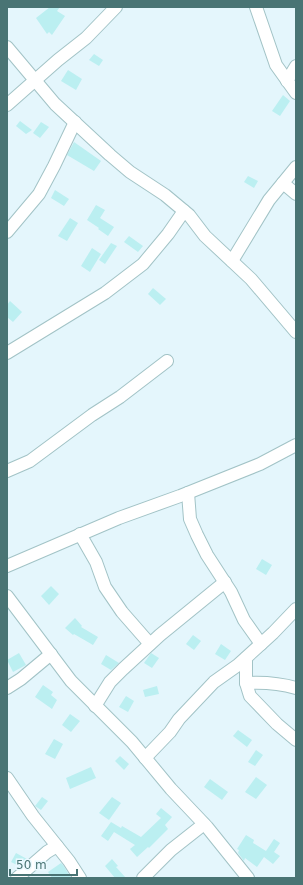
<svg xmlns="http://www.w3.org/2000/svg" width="303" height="885" font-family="'DejaVu Sans',sans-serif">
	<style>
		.building { fill: #bbeff1 }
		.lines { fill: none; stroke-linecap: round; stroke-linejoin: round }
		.minor-casing { stroke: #a2c3c6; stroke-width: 14 }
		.minor { stroke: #fff; stroke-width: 12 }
	</style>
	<rect width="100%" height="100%" fill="#e4f6fc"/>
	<g class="building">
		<polygon points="50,7 60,7 57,11 65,16 52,35 49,32 47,34 36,18"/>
		<polygon points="94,54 103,60 99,66 89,60"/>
		<polygon points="68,70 82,79 76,90 61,81"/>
		<polygon points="283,95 290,101 280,116 272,111"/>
		<polygon points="20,121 32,130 26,134 16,126"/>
		<polygon points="41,122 49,127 40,138 33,133"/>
		<polygon points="74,142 101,161 94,171 67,155"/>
		<polygon points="248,176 258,181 254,188 244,182"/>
		<polygon points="55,190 69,199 64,206 51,198"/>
		<polygon points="96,205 105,210 100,218 114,227 108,236 98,229 99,228 87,220"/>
		<polygon points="70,218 78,223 67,241 58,236"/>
		<polygon points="129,236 143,246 138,252 124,242"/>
		<polygon points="111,243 117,246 105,264 99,260"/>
		<polygon points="92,248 101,254 90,272 81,266"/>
		<polygon points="153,288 166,299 160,305 148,294"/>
		<polygon points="10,301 22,312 13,322 7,317 7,305"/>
		<polygon points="262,559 272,565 266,575 256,569"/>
		<polygon points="51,586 59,594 49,605 41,596"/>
		<polygon points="75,618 82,626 81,627 98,637 93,645 74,634 73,635 65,628"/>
		<polygon points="193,635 201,641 194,650 186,644"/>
		<polygon points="221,644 231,651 225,660 215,654"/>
		<polygon points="19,653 26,665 13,672 7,660"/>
		<polygon points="151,653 159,658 152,668 144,663"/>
		<polygon points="106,655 119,663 111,670 101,664"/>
		<polygon points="43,685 53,692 51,695 57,700 52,709 35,697"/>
		<polygon points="157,686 159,694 145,697 143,690"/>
		<polygon points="126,696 134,701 128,712 119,707"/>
		<polygon points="70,714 80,721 71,732 62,725"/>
		<polygon points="238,730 252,740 247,747 233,736"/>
		<polygon points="54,739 63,744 55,759 45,754"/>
		<polygon points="256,750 263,755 255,766 248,762"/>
		<polygon points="120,756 129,764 124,770 115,761"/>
		<polygon points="91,767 96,778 70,789 66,778"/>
		<polygon points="256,777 267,785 256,799 245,792"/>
		<polygon points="210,779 228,792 222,800 204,787"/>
		<polygon points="42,797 48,801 41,810 35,806"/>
		<polygon points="112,797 121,803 109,820 99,813"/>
		<polygon points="161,808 172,817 165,825 168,829 149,848 148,847 137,857 130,849 135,845 114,832 108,841 101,836 111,822 121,828 122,826 141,837 161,818 156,814"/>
		<polygon points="246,835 254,840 253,843 266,851 274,839 280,843 274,852 280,856 273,864 264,857 257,867 245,858 244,861 238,853 239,850 237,849"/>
		<polygon points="16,853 27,859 19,866 11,862"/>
		<polygon points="112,859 118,866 116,867 126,878 115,878 105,866"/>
		<polygon points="61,863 63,865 71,878 52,878 48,872"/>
	</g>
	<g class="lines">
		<g class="minor-casing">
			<g id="minor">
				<polyline points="256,7 276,65 296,93"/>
				<polyline points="7,47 55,104 110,155 130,172 165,195 189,215 205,236 251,279 296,332"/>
				<polyline points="287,81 296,66"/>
				<polyline points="7,105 58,60 86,38 116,7"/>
				<polyline points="283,183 296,194"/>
				<polyline points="7,232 39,194 54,166 75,122"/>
				<polyline points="232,261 269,200 296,167"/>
				<polyline points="7,353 105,293 143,264 168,234 184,211"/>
				<polyline points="7,471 30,461 92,415 120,397 167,361"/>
				<polyline points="188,493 190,519 197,535 207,555 231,592 244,620 261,644"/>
				<polyline points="80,534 96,562 105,587 122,612 150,644"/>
				<polyline points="7,566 119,518 180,496 260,464 296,445"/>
				<polyline points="7,596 71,681 132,742 171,789 207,827 248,878"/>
				<polyline points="246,658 246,683 250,696 277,724 296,740"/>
				<path d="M246,683C264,682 279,683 296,688"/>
				<polyline points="7,688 21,679 51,654"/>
				<polyline points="95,706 110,682 123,669 160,635 225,582"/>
				<polyline points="145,758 170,732 179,719 214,682 238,665 273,633 296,609"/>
				<polyline points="7,778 33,816 69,861 80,878"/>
				<polyline points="17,878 47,852 57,846"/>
				<polyline points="143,878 171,850 204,824"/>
			</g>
		</g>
		<use href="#minor" class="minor"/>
	</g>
	<rect width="303" height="885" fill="none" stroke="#497474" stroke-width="16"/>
	<path d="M10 869v6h67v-6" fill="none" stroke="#497474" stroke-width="2"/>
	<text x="16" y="869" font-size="12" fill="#497474" stroke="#eaf9ff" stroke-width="3" paint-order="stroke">50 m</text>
</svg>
